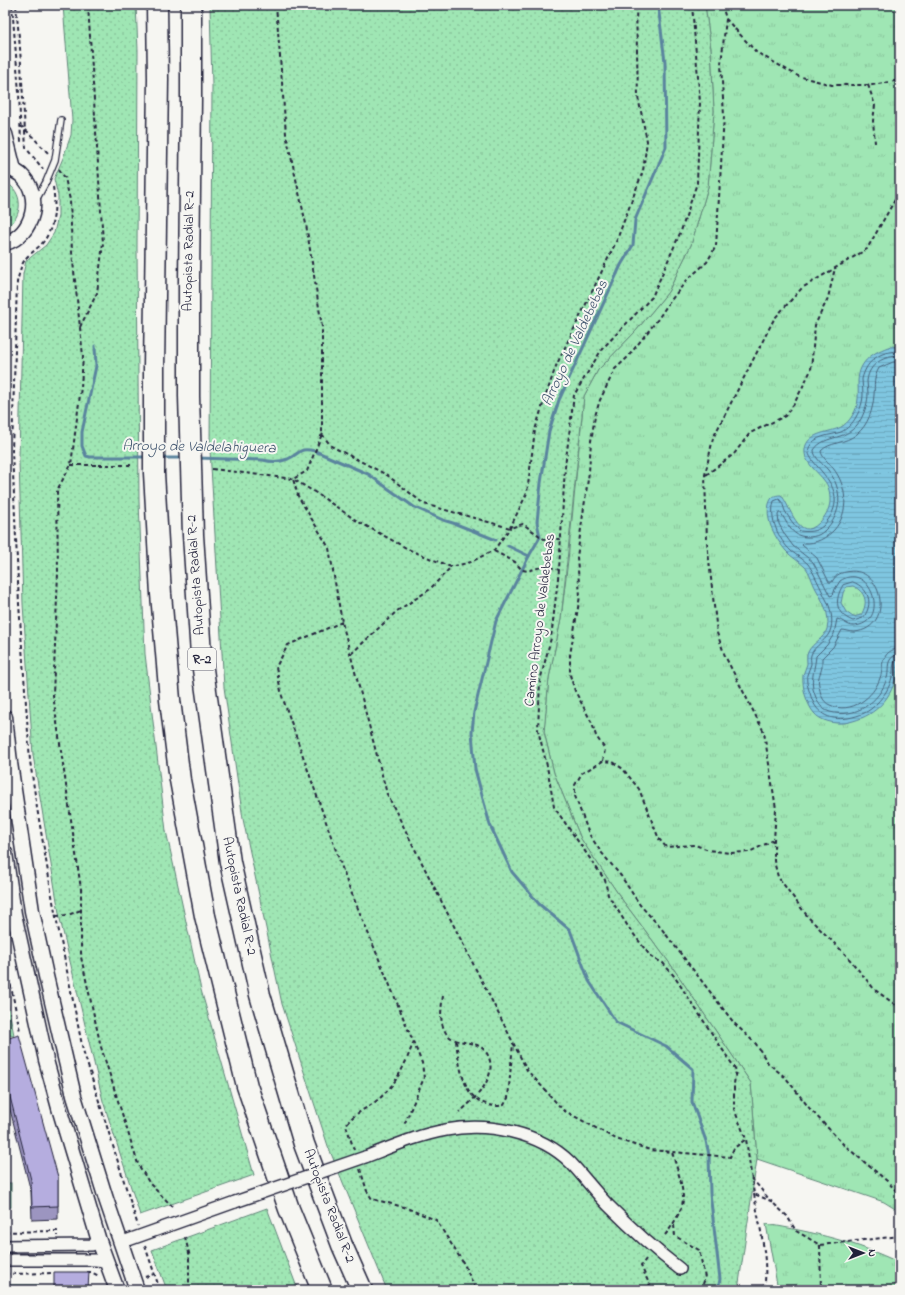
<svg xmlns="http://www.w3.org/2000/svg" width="905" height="1295" font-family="'Indie Flower',sans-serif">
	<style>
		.grass { fill: url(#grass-tufts); stroke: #608478 }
		.park { fill: url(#park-dots); stroke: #608478 }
		.pitch { fill: #9fe6b4; stroke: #608478 }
		.water { fill: url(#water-rules); stroke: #5a849e; fill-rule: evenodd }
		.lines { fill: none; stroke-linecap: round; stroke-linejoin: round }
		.shore { stroke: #47647d; stroke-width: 1 }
		.stream { stroke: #5a849e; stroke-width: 3 }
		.service-casing { stroke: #22223b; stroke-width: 8 }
		.minor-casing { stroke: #22223b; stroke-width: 14 }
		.tertiary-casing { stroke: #22223b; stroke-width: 17 }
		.motorway-casing { stroke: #22223b; stroke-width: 23 }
		.path { stroke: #22223b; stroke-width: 2; stroke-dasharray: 4 3; stroke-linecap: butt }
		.service { stroke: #f6f6f2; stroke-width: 5.5 }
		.minor { stroke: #f6f6f2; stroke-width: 11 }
		.tertiary { stroke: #f6f6f2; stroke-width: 14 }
		.motorway { stroke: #f6f6f2; stroke-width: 20 }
		.minor-bridge-casing { stroke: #22223b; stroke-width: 14; stroke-linecap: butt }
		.minor-bridge { stroke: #f6f6f2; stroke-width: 11 }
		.wall { fill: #9c95c0; stroke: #22223b }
		.building { fill: #b5addf; stroke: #22223b }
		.labels { text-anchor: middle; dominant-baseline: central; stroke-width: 4; stroke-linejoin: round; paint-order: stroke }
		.shield { fill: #f6f6f2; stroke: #626272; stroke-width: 1 }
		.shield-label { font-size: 13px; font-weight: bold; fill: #22223b }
		.street-label { font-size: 14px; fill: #22223b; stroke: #f6f6f2 }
		.water-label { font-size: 15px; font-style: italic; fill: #3e536d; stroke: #f6f6f2 }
	</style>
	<defs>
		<pattern id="grass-tufts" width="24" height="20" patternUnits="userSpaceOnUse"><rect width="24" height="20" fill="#9fe6b4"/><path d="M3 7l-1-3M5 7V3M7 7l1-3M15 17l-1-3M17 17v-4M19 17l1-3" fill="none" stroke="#89c59c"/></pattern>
		<pattern id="park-dots" width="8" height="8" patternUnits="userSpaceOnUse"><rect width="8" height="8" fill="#9fe6b4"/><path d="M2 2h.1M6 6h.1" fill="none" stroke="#89c59c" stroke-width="1.8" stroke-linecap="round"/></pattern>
		<pattern id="water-rules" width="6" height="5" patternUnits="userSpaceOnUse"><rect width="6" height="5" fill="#7fc6e0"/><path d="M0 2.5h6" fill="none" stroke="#6daac1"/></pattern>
	</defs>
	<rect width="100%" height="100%" fill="#f6f6f2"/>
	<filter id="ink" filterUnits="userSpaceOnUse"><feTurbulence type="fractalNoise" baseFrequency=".025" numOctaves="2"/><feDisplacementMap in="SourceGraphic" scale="8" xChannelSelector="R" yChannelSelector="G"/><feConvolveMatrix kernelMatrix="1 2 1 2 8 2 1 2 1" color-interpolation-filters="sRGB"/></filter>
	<g filter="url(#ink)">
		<g class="grass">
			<polygon points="705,5 900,5 900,1212 884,1202 757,1159 751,1083 671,965 623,901 581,839 554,773 544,732 549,678 561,619 568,560 584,396 598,370 635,332 668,292 691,245 708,187 714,111 711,49"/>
			<path d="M766,1224C814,1232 856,1242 900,1263V1290H778Z"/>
			<rect x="5" y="1285" width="32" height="5"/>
		</g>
		<g class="park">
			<polygon points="63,5 136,5 138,50 137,247 139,501 145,654 166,831 201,990 254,1175 140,1215 103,1101 60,919 33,755 23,604 19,460 23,274 26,261 46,245 54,233 58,216 58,196 54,179 63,158 71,135 72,120"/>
			<polygon points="210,5 705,5 711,49 714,111 708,187 691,245 668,292 635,332 598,370 584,396 561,619 549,678 544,732 554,773 581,839 623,901 671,965 751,1083 757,1159 738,1290 387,1290 328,1146 282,1004 243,819 224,687 210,450 212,86"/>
			<path d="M5,182C24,191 24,218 5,228Z"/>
			<polygon points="5,990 14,1035 5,1035"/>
			<polygon points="267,1208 298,1290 167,1290 152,1250"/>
		</g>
		<rect class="pitch" x="5" y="1183" width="6" height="24"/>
		<path class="water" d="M891,346L900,347V660C896,667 898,674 895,681C887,705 869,719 844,723C835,724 820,721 814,713C806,703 802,687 803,675C804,671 806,668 807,664C807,660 806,656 808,652C812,643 824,639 827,629C831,615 822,600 816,589C812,582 810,572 805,567C799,561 791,557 786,551C776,539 765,521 769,504C771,497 774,495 781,495C790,504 798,544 819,523C825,517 829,510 830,502C830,497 830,492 828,487C823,474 803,465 805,449C807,433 827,433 839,428C844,426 849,421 852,416C860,405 858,393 858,381C859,360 874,352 891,346ZM853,586C865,592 869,602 861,615L853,617L846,612L841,603L843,593L846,587Z"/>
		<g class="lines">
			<g class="shore">
				<path d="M900,351C881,351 867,359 862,379C862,384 863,389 863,394C863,402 860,410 856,417C853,423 847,429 841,432C830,436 814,435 809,448C803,465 859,487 823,526C816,532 808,532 800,531C794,525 789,518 785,511C783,506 783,502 779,499L774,501C769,518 778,539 791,551C796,555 803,559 808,564C812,569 822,591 826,599C831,608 833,619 831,628C829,640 814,645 811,655C810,658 811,661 811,664C810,668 808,671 807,675C806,682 808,688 810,693C815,713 828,721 848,718C859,716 870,712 877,703C884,696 890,687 892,677C894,671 892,665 896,660L900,659"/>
				<path d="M900,356C884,356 869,363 867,381C867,385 868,389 868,393C868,402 865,411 861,419C848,443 825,433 814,450C814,458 823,464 828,470C843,489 843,514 824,531C818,537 809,538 801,536C791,534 786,521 781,513H779L778,515L779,524L785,535L793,546L813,562L830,596L833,595L835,589L840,581C870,560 892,623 854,626C847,626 843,620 837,619L834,634L827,645L816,656C815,667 811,678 813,689C816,698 819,709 830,712C855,719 880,702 887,678C889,672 887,665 890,660C892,656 896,655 900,654"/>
				<path d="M900,362H893L879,368C873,379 875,384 874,395C873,410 868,425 857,434C845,444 829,442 821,451C822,458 829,462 833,468C847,486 850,512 834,530C826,538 816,544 804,543L802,545L817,558L829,582H832C835,576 839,573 846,572C883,563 896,629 854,632C850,632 846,630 842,630L833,647L822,658C822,661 822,664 822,667C821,673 817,678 819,685C820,692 822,702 830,705C851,715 874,697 880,678C883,671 881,663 885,657C888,651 894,649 900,648"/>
				<path d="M853,582C869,588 874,604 863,618L853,621C835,614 834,600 843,585Z"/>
			</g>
			<g class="stream">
				<polyline points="658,5 665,62 666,147 635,220 633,245 621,265 559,400 549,431 541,483 537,522 540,537 529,556 496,621 474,712 472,732 475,769 490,825 512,872 539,904 570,930 589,981 616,1022 666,1046 693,1069 692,1102 706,1141 709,1155 710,1193 720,1279 718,1290"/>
				<polyline points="95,346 96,366 82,432 82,446 86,456 90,457 147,457"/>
				<polyline points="161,458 183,458"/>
				<path d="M197,458L263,460C271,462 280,462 288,459C301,453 298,447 315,451L368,474L414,507L443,520L456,524L496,540"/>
				<polyline points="508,546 529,556"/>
			</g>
			<g class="service-casing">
				<polyline id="service" points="36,200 46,182 55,160 61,120"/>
			</g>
			<g class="minor-casing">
				<g id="minor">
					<path d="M365,1157C391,1147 418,1135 446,1130C487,1122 540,1132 571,1163C584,1177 596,1193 609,1206C632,1229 655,1250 680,1269"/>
					<polyline points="120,1243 235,1202"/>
					<polyline points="5,1246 92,1245 99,1241"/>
					<polyline points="5,1260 95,1260 106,1261"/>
				</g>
			</g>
			<g class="tertiary-casing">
				<g id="tertiary">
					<polyline points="5,134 14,170"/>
					<path d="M5,166C11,169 16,171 21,175C43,195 34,235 5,243"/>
					<polyline points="5,717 10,763 32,911 46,976 74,1096 106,1199 137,1290"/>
					<polyline points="5,853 14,914 46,1060 59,1108 99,1241 117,1290"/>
				</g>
			</g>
			<g class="motorway-casing">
				<g id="motorway">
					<polyline points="157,5 158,79 154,369 154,473 161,594 170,700 180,780 205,916 247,1086 289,1209 322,1290"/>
					<polyline points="191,5 191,97 189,281 189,396 193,535 201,655 230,862 260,995 304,1144 342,1245 362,1290"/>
				</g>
			</g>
			<g class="path">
				<polyline points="12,5 19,92 21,142"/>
				<polyline points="16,5 20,48 26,148 43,169"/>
				<polyline points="276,5 286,134 306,224 322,327 322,434 307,471 293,479 298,496 329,548 342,622 387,794 527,1070 563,1110 616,1139 650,1150 730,1157 734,1148 746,1139"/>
				<polyline points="692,5 700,102 697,183 681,231 652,297 602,349 574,395 565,467 559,570 551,638 540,681 538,730 547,766 554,807 605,880 608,895 629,928 651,957 663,963 674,976 736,1070 734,1084 734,1109 746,1139 754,1194 771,1201 787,1216 796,1231 820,1245 821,1290"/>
				<polyline points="722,5 726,19 756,52 798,76 832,85 872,85 900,80"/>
				<polyline points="868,85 875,105 873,121 875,143"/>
				<polyline points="20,126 24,128 49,154"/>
				<polyline points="59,169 65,178 70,200 72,252 83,356 81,387 71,465 57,490 58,573 53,695 81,889 81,957 101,1047 138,1164 150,1184 172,1206"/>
				<path d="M53,187C56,206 55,225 44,241C38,249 28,254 24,261C20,268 19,275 17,282L12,451L19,604L30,761L37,808L54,907L83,1050L138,1226"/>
				<polyline points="900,195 896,198 867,249 802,288 774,319 713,438 705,475 707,542 717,633 725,656 764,732 776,809 774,840 774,861 778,877 808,917 846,955 875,990 900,1008"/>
				<polyline points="80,327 97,293 103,243 88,5"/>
				<polyline points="322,434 331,446 387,475 424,504 510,528 523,524 544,539 561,539"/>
				<polyline points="71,465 131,465"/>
				<polyline points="212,469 293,479 316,493 357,521 410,550 451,567 471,562 494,550 510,528 527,493 535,430 544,401 556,366 616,242 643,171 647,141 638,97 636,5"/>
				<polyline points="706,475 734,454 750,433 785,416 794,404 811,370 815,325 828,298 835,268"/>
				<path d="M494,551L515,562L522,570L528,571C539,567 547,565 559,570"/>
				<polyline points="342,622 288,645 276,667 282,696 347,882 422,1063 424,1078 404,1125"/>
				<polyline points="351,654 397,611 429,590 451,567"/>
				<polyline points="603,761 605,749 596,736 592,723 575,691 570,675 570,655 580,596 577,557 589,472 591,441 595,416 600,400 615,369 627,358 658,319 668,304 687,280 707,262 716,246 724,116 721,64 726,19"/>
				<polyline points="774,840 749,852 729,853 709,850 695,845 666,847 659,839 639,789 623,769 613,762 603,761 582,773 575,785 575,796 589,834 601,852 621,876 640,905 661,928 734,1023 756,1044 768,1063 786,1078 810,1109 844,1145 887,1181 900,1195"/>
				<polyline points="56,916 68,915 81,910"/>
				<polyline points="5,957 20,1031"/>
				<path d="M443,996C441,1008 439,1022 446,1033C453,1043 466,1041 477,1045C484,1048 488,1053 490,1061C494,1082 474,1099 460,1112"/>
				<path d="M456,1041C458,1056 460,1073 467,1087C472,1100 490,1109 504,1105L508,1098L513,1043"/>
				<path d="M354,1150L346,1125C353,1114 364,1110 375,1102C395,1087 405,1066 413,1043"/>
				<polyline points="360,1169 367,1191 372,1199 404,1207 436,1220 464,1264 476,1290"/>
				<path d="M751,1179C759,1185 763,1193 770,1200"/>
				<path d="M754,1194C759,1225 769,1259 764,1290"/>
				<polyline points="674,1225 675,1236 699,1250 705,1278 701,1290"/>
				<polyline points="5,1232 57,1231 57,1236"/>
				<path d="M665,1235C672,1227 683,1209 683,1199C683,1185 676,1165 672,1152"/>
				<polyline points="185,1237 189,1253 189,1290"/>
				<polyline points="820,1245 900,1236"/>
				<polyline points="145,1246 160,1290"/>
				<polyline points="646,1259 641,1266 652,1290"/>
				<polyline points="87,1272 91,1272 99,1276"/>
				<polyline points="5,1274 56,1273"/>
				<polyline points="145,1277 154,1274"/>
			</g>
			<use href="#service" class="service"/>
			<use href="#minor" class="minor"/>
			<use href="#tertiary" class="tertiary"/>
			<use href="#motorway" class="motorway"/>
			<g class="minor-bridge-casing">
				<polyline id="minor-bridge" points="235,1202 365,1157"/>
			</g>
			<use href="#minor-bridge" class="minor-bridge"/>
		</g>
		<polygon class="wall" points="5,1039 58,1177 58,1219 32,1220 31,1192 5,1090"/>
		<g class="building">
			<polygon points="19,1035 58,1177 58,1206 32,1207 31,1180 5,1077 5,1039"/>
			<polygon points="54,1272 89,1272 88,1288 97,1288 97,1290 54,1290"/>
		</g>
	</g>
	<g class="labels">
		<rect class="shield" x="188" y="648" width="28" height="22" rx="3"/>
		<g class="shield-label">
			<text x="202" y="659">R-2</text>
		</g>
		<g class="street-label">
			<text transform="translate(189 251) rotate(-89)">Autopista Radial R-2</text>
			<text transform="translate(196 575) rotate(-94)">Autopista Radial R-2</text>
			<text transform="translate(540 620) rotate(-83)">Camino Arroyo de Valdebebas</text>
			<text transform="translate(239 896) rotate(78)">Autopista Radial R-2</text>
			<text transform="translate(329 1206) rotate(69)">Autopista Radial R-2</text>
		</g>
		<g class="water-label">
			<text transform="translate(575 343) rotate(-65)">Arroyo de Valdebebas</text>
			<text transform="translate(199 447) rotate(1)">Arroyo de Valdelahiguera</text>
		</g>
	</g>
	<rect width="905" height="1295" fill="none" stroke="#f6f6f2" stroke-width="20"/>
	<rect x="10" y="10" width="885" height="1275" fill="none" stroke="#22223b" stroke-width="1.5" filter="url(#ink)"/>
	<g transform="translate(863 1253) rotate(90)" stroke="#f6f6f2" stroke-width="3" paint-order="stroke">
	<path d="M0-3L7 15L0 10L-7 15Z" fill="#22223b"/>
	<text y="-6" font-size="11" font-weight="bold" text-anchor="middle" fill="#22223b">N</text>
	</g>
</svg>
